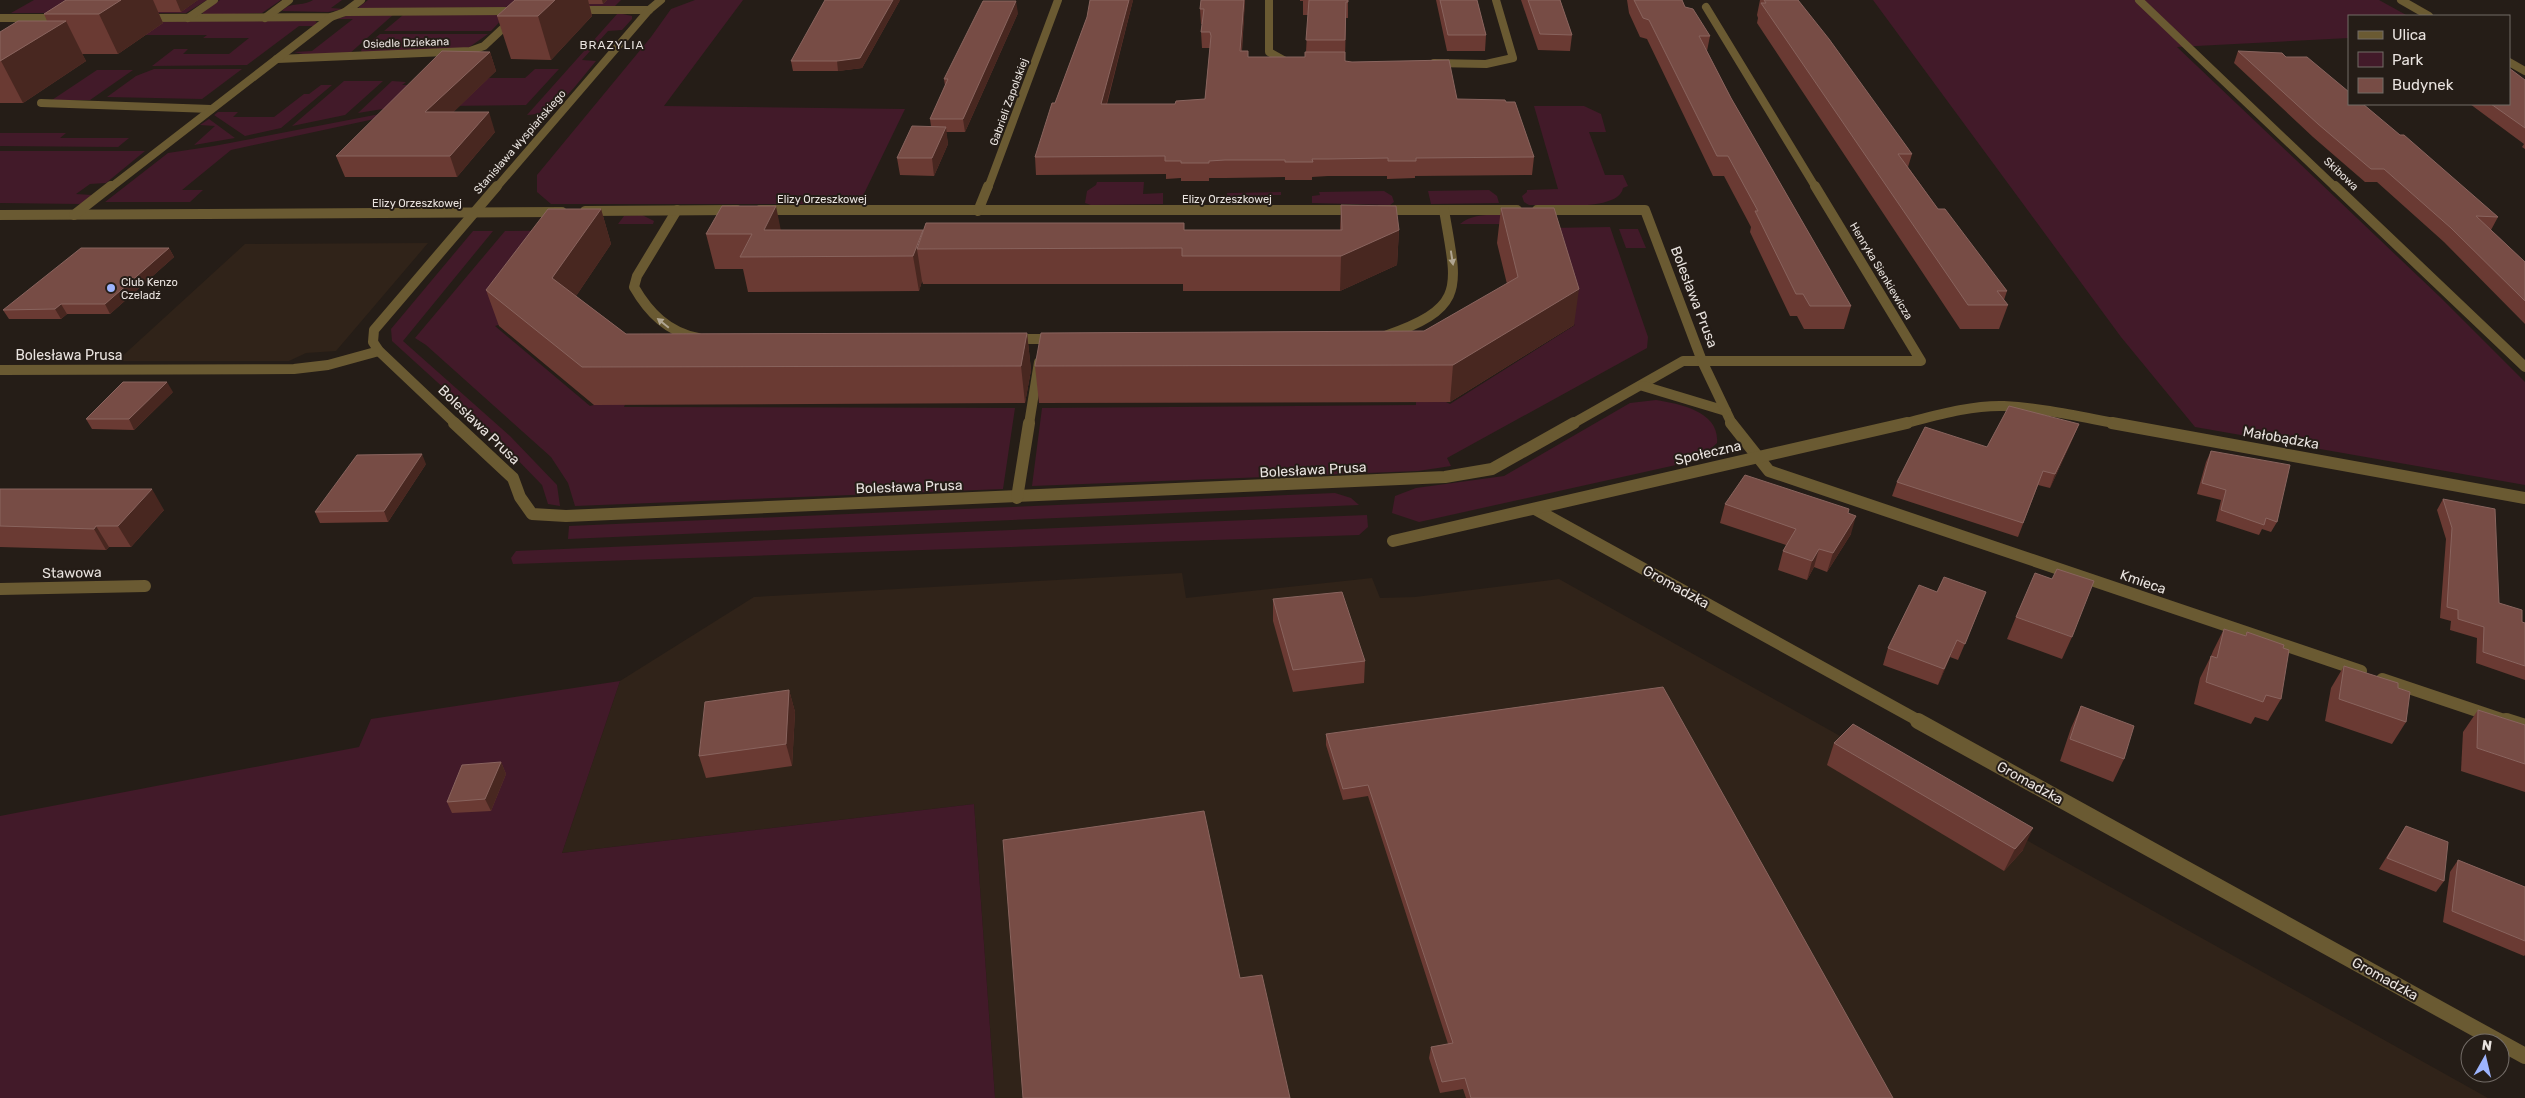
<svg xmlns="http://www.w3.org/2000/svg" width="2525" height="1098" font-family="Rubik,sans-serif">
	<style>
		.built { fill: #302319 }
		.green { fill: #421a29 }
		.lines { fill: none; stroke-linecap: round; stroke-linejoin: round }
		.minor-far3 { stroke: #6a5a32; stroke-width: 8 }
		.minor-far2 { stroke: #6a5a32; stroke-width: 10 }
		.minor-far1 { stroke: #6a5a32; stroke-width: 12 }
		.minor { stroke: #6a5a32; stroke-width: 16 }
		.wall { fill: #6a3a33 }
		.shaded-wall { fill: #482720 }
		.building { fill: #774c45; stroke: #89645e }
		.oneway { fill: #b0a591 }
		.poi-dot { fill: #9db4fd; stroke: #251d17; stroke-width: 2 }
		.labels { text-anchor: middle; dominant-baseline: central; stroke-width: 4; stroke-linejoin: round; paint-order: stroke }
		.far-street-label { font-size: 11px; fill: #e9e3df; stroke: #251d17 }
		.far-poi-label { font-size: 11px; fill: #e9e3df; stroke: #251d17; text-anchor: start }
		.far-neighbourhood-label { font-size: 12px; letter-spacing: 1px; fill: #e9e3df; stroke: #251d17 }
		.street-label { font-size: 14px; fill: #e9e3df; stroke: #251d17 }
	</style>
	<rect width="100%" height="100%" fill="#251d17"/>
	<g class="built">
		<polygon points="428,243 336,351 306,353 289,361 117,361 245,244"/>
		<polygon points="1182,573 1186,598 1372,578 1380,598 1415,597 1559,579 2488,1098 995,1098 974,804 562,853 620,681 754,597"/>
	</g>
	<g class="green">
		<polygon points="34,0 92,0 187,8 198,0 207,0 186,13 11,13"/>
		<polygon points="220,0 281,0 262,13 204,15 202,12"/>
		<path d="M313,0H342L331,8L344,9L328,12L282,11C291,1 302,7 313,0Z"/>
		<polygon points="368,0 621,0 615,6 359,9 359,7"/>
		<polygon points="695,0 743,0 664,106 905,109 859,204 551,204 537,192 537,175 651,37 671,9"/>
		<polygon points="1873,0 2379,0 2408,16 2349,16 2349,38 2177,47 2440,297 2525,382 2525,485 2195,427 2121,337"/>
		<polygon points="499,13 505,16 491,31 384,31 403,15"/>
		<path d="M618,13L632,16V19L622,30L608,31L582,60L596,61C576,84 559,114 527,115Z"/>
		<polygon points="394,14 349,54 307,55 294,52 312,51 353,19 337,19 349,15"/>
		<polygon points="80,21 315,21 317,22 314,26 299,26 247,65 152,66 174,49 188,49 183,54 229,54 249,38 203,38 207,35 131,35"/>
		<polygon points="380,34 488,34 468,48 362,53 361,50"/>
		<polygon points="154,69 242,69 202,99 107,97 136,76"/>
		<polygon points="535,69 559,69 526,105 446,106 489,78 525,78"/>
		<polygon points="97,70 133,70 90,100 52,100"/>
		<polygon points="344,81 383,81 345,115 292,126"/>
		<polygon points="392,81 406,82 402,85 413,85 389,108 358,113"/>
		<polygon points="321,85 332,85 281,128 245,136 214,115 218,112 238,112 233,117 274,117 304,94 309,94"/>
		<path d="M1534,106H1584L1601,114L1606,132H1589L1605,175H1623L1628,186L1623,188C1619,212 1549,205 1529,205L1524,202L1522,196L1527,192V190L1558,189Z"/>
		<polygon points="385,113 379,118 231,150 182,190 203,190 190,202 105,202 168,153 214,146"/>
		<polygon points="209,119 235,138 194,145 215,126 200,125"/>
		<polygon points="0,133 66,133 60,138 129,138 118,147 0,146"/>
		<polygon points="0,151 145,151 106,183 90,184 76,194 92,195 81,204 0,203"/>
		<polygon points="1097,182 1144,182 1143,194 1163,193 1163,204 1091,205 1085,203 1087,191 1096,185"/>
		<polygon points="1489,190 1497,196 1499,203 1431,204 1428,191"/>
		<polygon points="1384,191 1392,196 1394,202 1390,205 1312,203 1312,196 1320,195 1319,192"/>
		<polygon points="1281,192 1281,195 1268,195 1269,204 1228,204 1227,193"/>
		<polygon points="642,215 654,221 653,224 618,224 624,216"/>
		<path d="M1509,215L1511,224H1460C1473,213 1493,215 1509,215Z"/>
		<polygon points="1610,227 1648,337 1647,348 1447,458 1451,466 1418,471 1032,486 1042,408 1416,405 1416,400 1442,400 1450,404 1575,325 1569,322 1548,228"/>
		<polygon points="1619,229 1638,229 1646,248 1626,248"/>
		<polygon points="604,230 507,322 495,326 590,406 605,402 626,402 624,407 1015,408 1003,489 575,506 568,483 551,457 426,345 415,338 505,231"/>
		<polygon points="473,231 493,231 403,341 510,436 557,485 560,506 548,504 542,485 480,421 392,341 391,329"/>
		<path d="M1656,400C1681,404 1720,412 1717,443L1703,456L1676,465L1419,522L1392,513L1395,496L1416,488L1504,476L1630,403Z"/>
		<polygon points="1335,493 1351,498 1359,505 568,539 569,526"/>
		<polygon points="1367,515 1368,527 1359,535 513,564 511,558 516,551"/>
		<polygon points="620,681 562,853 974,804 995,1098 0,1098 0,816 359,747 371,719"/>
	</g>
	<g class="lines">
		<g class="minor-far3">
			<polyline points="1269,0 1269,52 1287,62 1294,62"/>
			<polyline points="2139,0 2336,188"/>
			<polyline points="2401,0 2429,16"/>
			<polyline points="1706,7 1816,188"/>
			<polyline points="574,10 649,10"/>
			<polyline points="345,12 361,0"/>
			<polyline points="0,18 62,18"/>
			<polyline points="144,18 331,17 345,12 519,11"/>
			<polyline points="188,18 214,0"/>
			<polyline points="265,18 289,0"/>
			<polyline points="277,59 470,51 484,46 513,19"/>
			<polyline points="2509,62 2525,71"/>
			<polyline points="1434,63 1486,64 1513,58 1496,0"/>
			<polyline points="41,103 211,109"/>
			<polyline points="110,188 331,17"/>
			<polyline points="496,188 649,10 661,0"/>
			<polyline points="988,188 1058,0"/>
		</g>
		<g class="minor-far2">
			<polyline points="2335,186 2525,367"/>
			<path d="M677,210L637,276L634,287C649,313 668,332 698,338"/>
			<polyline points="760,210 1357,210"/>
			<polyline points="1380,210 1517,210"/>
			<polyline points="1537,210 1645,210 1702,361 1683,361 1572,424"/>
			<polyline points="585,211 737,210"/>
			<polyline points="978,211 988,186"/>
			<polyline points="0,215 562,212"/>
			<polyline points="74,215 111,186"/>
			<path d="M1385,336C1468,307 1457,288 1444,210"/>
			<polyline points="1010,339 1055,339"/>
			<polyline points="0,370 294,369 328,365 379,351"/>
			<polyline points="1643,386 1726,411"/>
			<polyline points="456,424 379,351 373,342 374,330 497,186"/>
			<polyline points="1029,424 1039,362"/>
			<polyline points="1732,424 1702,361 1921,361 1815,186"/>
			<path d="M1902,424C1934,416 1970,405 2004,406C2043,408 2081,417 2119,424"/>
		</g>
		<g class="minor-far1">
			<polyline points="454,423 513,478 520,497 532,514 566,516 1445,477 1492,469 1574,423"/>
			<polyline points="1731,423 1769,471 2361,671"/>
			<polyline points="2112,423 2525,498"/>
			<polyline points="1017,498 1029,423"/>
			<polyline points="1535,509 1921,722"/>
			<polyline points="1393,541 1907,423"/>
			<polyline points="0,589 145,586"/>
			<polyline points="2382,679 2510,722"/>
		</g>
		<g class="minor">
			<polyline points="1918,721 2525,1056"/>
			<polyline points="2506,721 2525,727"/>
		</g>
	</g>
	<g class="wall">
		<polygon points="66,0 198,0 181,12 158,12 163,23 118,54 82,54 86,61 23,103 0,103 0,32 47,21 44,14"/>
		<polygon points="515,0 607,0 603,4 589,4 592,16 551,60 511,59 497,16"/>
		<polygon points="900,0 862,68 838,71 793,71 791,61"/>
		<polygon points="1133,0 1107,104 1175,104 1205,99 1210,48 1202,48 1201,32 1202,24 1201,24 1200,9 1201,0 1198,0 1245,0 1242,51 1248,57 1305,57 1306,52 1308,15 1303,15 1303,1 1300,1 1300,0 1348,0 1348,18 1346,18 1345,61 1457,99 1534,157 1532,175 1415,176 1415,178 1387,179 1387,176 1328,176 1312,177 1312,180 1285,180 1285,177 1225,178 1209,178 1209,181 1181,181 1181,178 1166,179 1166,174 1036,175 1035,157 1087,17"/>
		<polygon points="1428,0 1477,0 1486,35 1485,51 1447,51 1436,0"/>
		<polygon points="1521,0 1560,0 1572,35 1570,51 1538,50"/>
		<polygon points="1627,0 1682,0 1685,7 1710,36 1707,51 1731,98 1851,306 1844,329 1804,329 1797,316 1790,316 1750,232 1751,227 1724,176 1713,176 1647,39 1640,37 1629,13"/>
		<polygon points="1760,0 1798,0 1912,154 1908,167 1938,209 2007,291 2004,300 2008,305 1999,329 1960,329 1757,23 1758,18 1757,15"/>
		<polygon points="1018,13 965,132 946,132 948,144 934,176 900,175 897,158 931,126 930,119 945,86 944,79"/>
		<polygon points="2238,51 2286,57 2498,217 2491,230 2525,262 2525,324 2444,242 2377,182 2365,182 2313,137 2234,63"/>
		<polygon points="490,52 496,71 453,112 495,132 457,177 345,177 336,156"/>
		<polygon points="2525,80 2525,149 2522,147 2524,144 2470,104 2509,104"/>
		<polygon points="1341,205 1399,230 1397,265 1340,291 1183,291 1183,284 923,284 922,281 919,291 748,292 743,269 715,269 706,234 781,230 923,230 923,232 1185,230 1340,230"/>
		<polygon points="1501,208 1574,325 1450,402 1039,403 1035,366 1424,331 1507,284 1497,243"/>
		<polygon points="601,209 611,244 576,296 626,334 1027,333 1031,370 1025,403 594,405 499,326 486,290"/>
		<polygon points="169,248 174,257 110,314 67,314 61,319 9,319 3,310"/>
		<polygon points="173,392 134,430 92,429 86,419"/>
		<polygon points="2079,424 2073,438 2050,488 2038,485 2018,537 1892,496 1897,482 1987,447"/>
		<polygon points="2211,451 2277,522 2271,532 2262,529 2259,535 2216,521 2221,500 2197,494 2206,462"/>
		<polygon points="426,464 388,522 320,523 315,512"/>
		<polygon points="0,489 164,510 131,547 109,547 106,550 0,547"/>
		<polygon points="2443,499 2499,603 2522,622 2525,623 2525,680 2476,663 2477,638 2450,630 2451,621 2440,618 2446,539 2437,510"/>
		<polygon points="1725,504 1848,513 1851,534 1827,572 1814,567 1807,580 1778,570 1783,551 1786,545 1720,523"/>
		<polygon points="1273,599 1365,661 1364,683 1293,692 1273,621"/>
		<polygon points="1980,608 1958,660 1950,657 1938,685 1883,665 1888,648"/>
		<polygon points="2016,617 2072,637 2062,659 2007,639"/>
		<polygon points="2224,629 2245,636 2247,632 2283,648 2281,699 2268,721 2255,717 2251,724 2194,704 2200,678 2211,656 2213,651"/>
		<polygon points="2344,666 2398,688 2406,722 2392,744 2325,721 2331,688"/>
		<polygon points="789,690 795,712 792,766 706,778 699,756"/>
		<polygon points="2081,706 2124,759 2113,782 2060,761 2071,728"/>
		<polygon points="2478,710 2525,725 2525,792 2461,771 2463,732"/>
		<polygon points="1326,734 1893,1098 1466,1098 1463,1089 1440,1093 1429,1058 1431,1047 1448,1044 1368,796 1343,800 1326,745"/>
		<polygon points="1834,743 2023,850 2004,871 1827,765"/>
		<polygon points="501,762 506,774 491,811 452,813 447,802"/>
		<polygon points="2406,826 2444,881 2436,892 2379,869 2399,837"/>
		<polygon points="2458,860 2525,887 2525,955 2524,956 2443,922 2450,872"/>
	</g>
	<g class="shaded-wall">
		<polygon points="121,0 153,0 163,23 118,54 99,14"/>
		<polygon points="176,0 198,0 181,12"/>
		<polygon points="555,0 588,0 592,16 551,60 538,16"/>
		<polygon points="602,0 607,0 603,4"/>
		<polygon points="893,0 900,0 862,68 838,71 837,61"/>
		<polygon points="1129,0 1133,0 1102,121 1101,104"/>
		<polygon points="1244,0 1245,0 1240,67 1240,51"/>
		<polygon points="1016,1 1018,13 965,132 963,119"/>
		<polygon points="66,21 86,61 23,103 1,61"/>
		<polygon points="490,52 496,71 432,133 425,112"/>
		<polygon points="489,112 495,132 457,177 450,156"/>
		<polygon points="946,127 948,144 934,176 932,158"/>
		<polygon points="776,206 783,241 764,230"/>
		<polygon points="601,209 611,244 564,314 552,278"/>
		<polygon points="923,230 925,249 917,249 922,281 919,291 913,256"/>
		<polygon points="1399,230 1397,265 1340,291 1341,256"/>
		<polygon points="169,248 174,257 110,314 105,304"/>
		<polygon points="1579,289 1574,325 1450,402 1453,365"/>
		<polygon points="61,304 67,314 61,319 55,309"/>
		<polygon points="1027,333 1031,370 1025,403 1021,366"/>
		<polygon points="167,382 173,392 134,430 129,419"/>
		<polygon points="2079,424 2073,438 2050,488 2055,474"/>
		<polygon points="422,454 426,464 388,522 384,511"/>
		<polygon points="152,489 164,510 131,547 118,526"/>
		<polygon points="1856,516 1851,534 1827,572 1833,553"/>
		<polygon points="96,526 109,547 106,550 94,529"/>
		<polygon points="1819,549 1814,567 1807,580 1812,561"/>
		<polygon points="1957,640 1950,657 1938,685 1944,669"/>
		<polygon points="789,690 795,712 792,766 786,744"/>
		<polygon points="501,762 506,774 491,811 485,799"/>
		<polygon points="2033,828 2023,850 2004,871 2015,849"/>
	</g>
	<g class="building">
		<polygon points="66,0 121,0 99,14 44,14"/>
		<polygon points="515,0 555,0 538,16 497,16"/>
		<polygon points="825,0 893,0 860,58 837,61 791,61"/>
		<polygon points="1090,0 1129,0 1101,104 1175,104 1176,101 1205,99 1211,36 1210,32 1201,32 1204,9 1200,9 1201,0 1244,0 1240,51 1248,51 1248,57 1305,57 1305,52 1345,52 1345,61 1352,62 1449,60 1457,99 1505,100 1506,102 1515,102 1534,157 1416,158 1416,161 1388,161 1388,158 1329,159 1312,159 1313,162 1285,162 1285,160 1225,160 1209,161 1209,163 1181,163 1181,161 1165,161 1165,156 1035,157 1052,103 1055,103 1087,17"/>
		<polygon points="1309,0 1348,0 1348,2 1346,2 1345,40 1306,40"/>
		<polygon points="1440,0 1477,0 1486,35 1448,35"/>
		<polygon points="1528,0 1560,0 1572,35 1540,34"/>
		<polygon points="1634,0 1682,0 1685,7 1693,9 1710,36 1699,36 1731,98 1851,306 1810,306 1803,294 1796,294 1755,211 1758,211 1728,156 1717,156 1649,20 1643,18"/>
		<polygon points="1764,0 1798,0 1829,39 1912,154 1898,154 1938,209 1945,209 2007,291 1997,291 2008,305 1968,305 1761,3 1766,3"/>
		<polygon points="983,1 1016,1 963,119 930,119 948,79 944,79"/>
		<polygon points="18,21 66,21 0,61 0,32"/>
		<polygon points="442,51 490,52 425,112 489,112 450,156 336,156"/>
		<polygon points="2238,51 2282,53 2286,57 2307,57 2349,92 2349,104 2363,104 2400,135 2404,135 2498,217 2476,216 2525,262 2525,301 2451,228 2384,169 2371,169 2318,124"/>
		<polygon points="2509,68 2525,80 2525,128 2491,104 2509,104"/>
		<polygon points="912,126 946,127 932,158 897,158"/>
		<polygon points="1341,205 1396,206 1399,230 1341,256 1182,256 1182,248 917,249 926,223 1184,223 1184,230 1342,230"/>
		<polygon points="722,206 776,206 764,230 923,230 913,256 740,257 752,234 706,234"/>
		<polygon points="1501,208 1554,208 1579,289 1453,365 1035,366 1041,333 1424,331 1518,277"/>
		<polygon points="548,209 601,209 552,278 626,334 1027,333 1021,366 582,367 486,290"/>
		<polygon points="81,248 169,248 105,304 61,304 55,309 3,310"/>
		<polygon points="123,382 167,382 129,419 86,419"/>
		<polygon points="2009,406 2079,424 2055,474 2043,471 2023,523 1897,482 1925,427 1987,447"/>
		<polygon points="2211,451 2290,465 2277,522 2266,518 2264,525 2221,510 2226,490 2202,483"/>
		<polygon points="422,454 384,511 315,512 357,455"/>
		<polygon points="1745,475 1849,509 1848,513 1856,516 1833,553 1819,549 1812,561 1783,551 1796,529 1725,504"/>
		<polygon points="0,489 152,489 118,526 96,526 94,529 0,526"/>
		<polygon points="2443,499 2495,509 2499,603 2522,610 2522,622 2525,623 2525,666 2483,652 2484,627 2458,619 2458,610 2447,607 2452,528"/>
		<polygon points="2057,569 2094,581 2072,637 2016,617 2035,573 2052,579"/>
		<polygon points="1944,577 1986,592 1965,644 1957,640 1944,669 1888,648 1919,585 1937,592"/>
		<polygon points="1342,592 1365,661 1293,670 1273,599"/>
		<polygon points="2224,629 2246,636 2247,632 2284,645 2283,648 2289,650 2281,699 2266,695 2263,702 2206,682 2211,656 2217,658"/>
		<polygon points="2344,666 2398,683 2398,688 2410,692 2406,722 2339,699"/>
		<polygon points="1663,687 1893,1098 1471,1098 1465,1078 1442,1082 1431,1047 1453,1043 1368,785 1343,789 1326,734"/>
		<polygon points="789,690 786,744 699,756 705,702"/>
		<polygon points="2081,706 2134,726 2124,759 2070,739"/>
		<polygon points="2478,710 2525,725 2525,764 2477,748"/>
		<polygon points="1853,724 2033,828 2015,849 1834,743"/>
		<polygon points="501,762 485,799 447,802 462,765"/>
		<polygon points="1204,811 1240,978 1262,975 1290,1098 1023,1098 1003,840"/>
		<polygon points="2406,826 2448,842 2444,881 2387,858"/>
		<polygon points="2458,860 2525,887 2525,941 2452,911"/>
	</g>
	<defs><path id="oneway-solid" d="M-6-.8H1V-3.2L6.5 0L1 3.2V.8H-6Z" transform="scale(1.25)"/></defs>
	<g class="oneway">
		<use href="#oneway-solid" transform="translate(1452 258) rotate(81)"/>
		<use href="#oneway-solid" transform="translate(663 323) rotate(-141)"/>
	</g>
	<circle class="poi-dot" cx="111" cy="288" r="5"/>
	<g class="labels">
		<g class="far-street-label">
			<text transform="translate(406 43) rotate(-2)">Osiedle Dziekana</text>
			<text transform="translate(1009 102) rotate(-70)">Gabrieli Zapolskiej</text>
			<text transform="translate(520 142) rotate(-49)">Stanisława Wyspiańskiego</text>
			<text transform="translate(2341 174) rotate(43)">Skibowa</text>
			<text x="822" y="199">Elizy Orzeszkowej</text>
			<text x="1227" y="199">Elizy Orzeszkowej</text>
			<text x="417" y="203">Elizy Orzeszkowej</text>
			<text transform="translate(1881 271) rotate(59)">Henryka Sienkiewicza</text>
		</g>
		<g class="far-poi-label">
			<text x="121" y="282">Club Kenzo<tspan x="121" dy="13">Czeladź</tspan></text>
		</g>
		<g class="far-neighbourhood-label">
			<text x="612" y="45">BRAZYLIA</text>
		</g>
		<g class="street-label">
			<text transform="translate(1694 297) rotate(69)">Bolesława Prusa</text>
			<text x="69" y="355">Bolesława Prusa</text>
			<text transform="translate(479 425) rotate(44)">Bolesława Prusa</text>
			<text transform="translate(2281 438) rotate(10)">Małobądzka</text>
			<text transform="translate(1708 453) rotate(-13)">Społeczna</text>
			<text transform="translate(1313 470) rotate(-3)">Bolesława Prusa</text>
			<text transform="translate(909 487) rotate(-2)">Bolesława Prusa</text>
			<text transform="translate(72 573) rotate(-1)">Stawowa</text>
			<text transform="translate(2143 582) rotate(19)">Kmieca</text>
			<text transform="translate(1676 587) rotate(29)">Gromadzka</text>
			<text transform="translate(2030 783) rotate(29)">Gromadzka</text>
			<text transform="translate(2385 979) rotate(29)">Gromadzka</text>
		</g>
	</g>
	<rect x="2348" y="15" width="162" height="90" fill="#251d17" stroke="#736c67"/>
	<rect x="2358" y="31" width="25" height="8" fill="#6a5a32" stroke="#736c67"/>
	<text x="2392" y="40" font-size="15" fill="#e9e3df">Ulica</text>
	<rect x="2358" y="52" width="25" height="15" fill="#421a29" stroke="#736c67"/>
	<text x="2392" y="65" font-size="15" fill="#e9e3df">Park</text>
	<rect x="2358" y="78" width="25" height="15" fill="#774c45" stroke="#736c67"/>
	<text x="2392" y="90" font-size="15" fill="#e9e3df">Budynek</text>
	<g transform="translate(2485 1058) rotate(8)"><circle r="24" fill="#251d17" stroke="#736c67"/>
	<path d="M0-4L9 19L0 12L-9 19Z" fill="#9db4fd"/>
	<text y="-8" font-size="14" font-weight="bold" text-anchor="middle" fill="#e9e3df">N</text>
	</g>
</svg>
